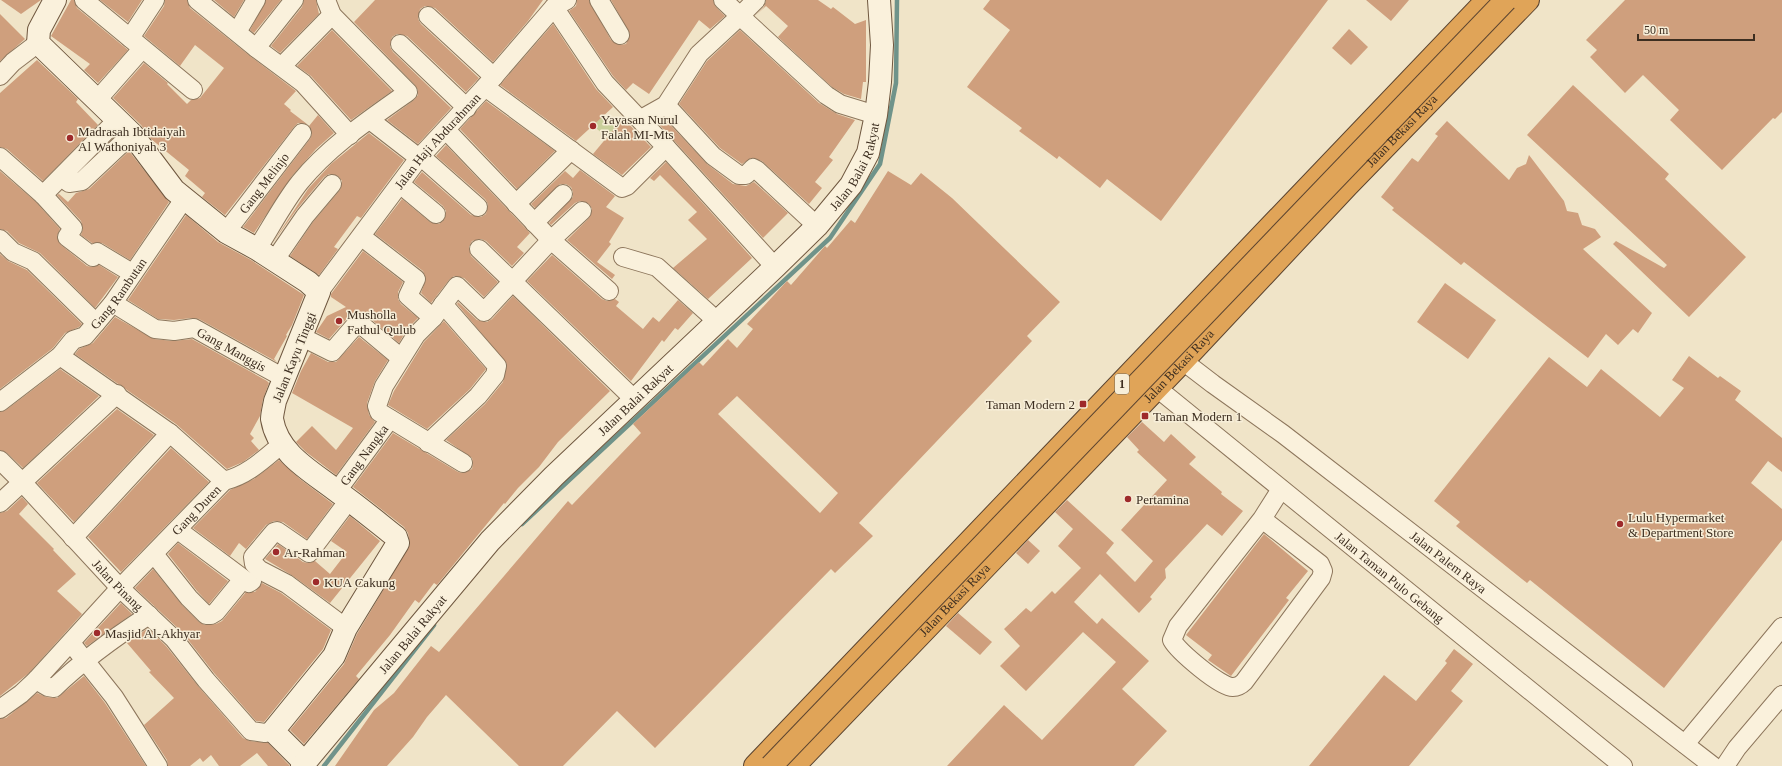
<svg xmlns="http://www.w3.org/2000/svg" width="1782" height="766" font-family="'Times New Roman',serif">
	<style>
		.green { fill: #c9cf9b }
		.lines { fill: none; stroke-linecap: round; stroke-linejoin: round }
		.stream { stroke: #6f938a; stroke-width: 4.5 }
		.building { fill: #cf9f7d; fill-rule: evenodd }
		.street-casing { stroke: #8d765c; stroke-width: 20 }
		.secondary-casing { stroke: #6f573f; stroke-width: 24 }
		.highway-casing { stroke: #5b4430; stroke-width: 24 }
		.street { stroke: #faf1dc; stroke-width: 18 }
		.secondary { stroke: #faf1dc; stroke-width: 22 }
		.highway { stroke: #e0a458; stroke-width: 22 }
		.highway-bridge-casing { stroke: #5b4430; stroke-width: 24; stroke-linecap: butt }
		.highway-bridge { stroke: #e0a458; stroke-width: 22 }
		.poi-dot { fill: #9e2a2b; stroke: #f7eed8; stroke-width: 1.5 }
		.labels { text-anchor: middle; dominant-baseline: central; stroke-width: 3; stroke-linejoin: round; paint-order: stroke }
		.shield { fill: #f7eed8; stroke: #756857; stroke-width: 1 }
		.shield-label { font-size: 12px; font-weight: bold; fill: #3d2e20 }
		.poi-label { font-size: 13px; fill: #3d2e20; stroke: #f7eed8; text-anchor: start }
		.street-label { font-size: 13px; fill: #3d2e20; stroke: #f7eed8 }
	</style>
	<rect width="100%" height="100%" fill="#f0e4c8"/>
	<polygon class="green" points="586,101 625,134 616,145 577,112"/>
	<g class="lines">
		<g class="stream">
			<polyline points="522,524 830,238 880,164 896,83 897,0"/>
			<polyline points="324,766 434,625"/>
		</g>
	</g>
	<g class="building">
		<polygon points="1,0 41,0 21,14"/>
		<polygon points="71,0 74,0 77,8 128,50 98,83 84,70 90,64 51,36"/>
		<polygon points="100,0 142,0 128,22"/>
		<polygon points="165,0 187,0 190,8 250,56 296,91 284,104 291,110 290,111 307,124 298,123 294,127 225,215 202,197 205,193 185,176 189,170 151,139 141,125 113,98 144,63 168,83 167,84 187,104 191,100 200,98 224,68 195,45 180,66 144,36 164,6"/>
		<polygon points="214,0 244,0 234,17"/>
		<polygon points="266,0 281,0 254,33 250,30"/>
		<polygon points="304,0 316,0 319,14 280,53 271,46 302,7"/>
		<polygon points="375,0 543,0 528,21 493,62 435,8 425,6 420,9 418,19 421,24 479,78 466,92 407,36 397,34 392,37 390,47 393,52 451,108 418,144 387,120 414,100 418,95 418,90 415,85 354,22"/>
		<polygon points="577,0 589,0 611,40 620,45 626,44 630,34 611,0 713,0 716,7 725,16 710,29 699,20 649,94 633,83 626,90 613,76 569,11 576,6"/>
		<polygon points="766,0 818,0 831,9 833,7 855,24 866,20 866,82 863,82 861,99 844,94 832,87 778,37 788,26 766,6 755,16 764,7"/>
		<polygon points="990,0 1328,0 1161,221 1107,179 1100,188 1059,156 1057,159 1019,131 1022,128 967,87 1010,30 983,9"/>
		<polygon points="1366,0 1409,0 1391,21"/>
		<polygon points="1625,0 1782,0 1782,112 1775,119 1773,118 1722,170 1670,120 1679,110 1643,75 1625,93 1590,57 1597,50 1586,40"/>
		<polygon points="0,14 25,39 0,61"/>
		<polygon points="553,24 596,89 613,107 576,141 500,85"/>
		<polygon points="1349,29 1368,47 1351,65 1332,48"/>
		<polygon points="332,30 392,91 351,120 311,76 297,66"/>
		<polygon points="740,30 819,103 837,114 855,120 829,157 833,160 815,182 822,188 809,204 762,161 751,158 742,164 720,148 679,104 707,61"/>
		<polygon points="37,60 78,99 76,102 98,125 43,181 7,149 0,147 0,93"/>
		<polygon points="1573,85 1669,174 1665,179 1746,257 1689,317 1613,244 1616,241 1664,268 1667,265 1527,135"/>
		<polygon points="486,101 555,151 517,189 460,129"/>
		<polygon points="318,115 334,133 316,149 292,176 254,233 243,227 310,139 312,134 309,126"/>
		<polygon points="623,118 651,147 622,175 593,154"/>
		<polygon points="664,118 707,164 733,184 746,186 754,182 788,213 763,238 657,122"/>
		<polygon points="1447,121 1509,180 1517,168 1526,164 1529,155 1564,201 1567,211 1578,213 1582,225 1595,229 1601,237 1583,249 1652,313 1638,333 1633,329 1618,345 1606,334 1588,358 1464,262 1461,265 1392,210 1394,208 1381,197 1412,158 1418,162 1438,136 1435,134"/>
		<polygon points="369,133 404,160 361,218 357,216 334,247 338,249 319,275 290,256 313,222 340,190 342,181 338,176 329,174 324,177 297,209 272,244 308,189 331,164"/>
		<polygon points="446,145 530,233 517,247 524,253 512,266 486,241 481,239 472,241 469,247 471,256 498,282 484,297 464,278 454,276 449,280 431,303 421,293 426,279 423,271 375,234 402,199 430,222 439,224 444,220 446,211 443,206 414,182 422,172 471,215 481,217 486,214 488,204 485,199 436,156"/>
		<polygon points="129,151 169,202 130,260 102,243 92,243 81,235 83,229 81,221 57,195 59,194 68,202 76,193 89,189"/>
		<polygon points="666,162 752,258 708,299 673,268 707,239 688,220 697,212 660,175 654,181 650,178"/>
		<polygon points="580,170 615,196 606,207 624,218 609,242 611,244 597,262 615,275 612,279 567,240 589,218 592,209 589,204 580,201 575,203 551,225 549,223 573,197 573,192 571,187 566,184 560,184 535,208 531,204 565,171 573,178"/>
		<polygon points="0,171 36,202 60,229 57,236 61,245 87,266 92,267 99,265 118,277 95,308 40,253 19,243 7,231 0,229"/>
		<path d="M888,171L911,185L921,173L952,198L1060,302L1027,336L1032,341L859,523L873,536L835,573L831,569L655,748L617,711L563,766H519L446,695L427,717L413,737L387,766H335L374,710L394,693L431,646L439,652L568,501L572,505L641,433L633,424L699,362L703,366L728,339L737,348L753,329L747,324L787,281L791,285L825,246L827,248L851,220L855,223ZM737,396L838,493L820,513L718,414Z"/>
		<polygon points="186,215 218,242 251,260 304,295 292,325 286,335 287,336 274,359 277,362 199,319 192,318 174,320 158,319 128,300"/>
		<polygon points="363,251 403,282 398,292 398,299 401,304 418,318 407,329 399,343 365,314 359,312 350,315 329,339 316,332 327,316 346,307 331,297 331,294"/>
		<polygon points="0,254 8,261 27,270 82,324 79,327 65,333 53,348 0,389"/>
		<polygon points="552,255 602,299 607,301 615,299 619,302 616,306 643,329 653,317 659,322 678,300 693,313 678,330 675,328 664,342 662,340 631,381 527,281"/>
		<polygon points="1445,283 1496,320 1468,359 1417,322"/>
		<polygon points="513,296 610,391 558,442 539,467 518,488 505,504 504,503 437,585 434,583 419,603 415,600 390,635 356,676 359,679 304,744 290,730 344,664 357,634 410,545 408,533 404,527 353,487 393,433 458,472 463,473 472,469 473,464 472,458 446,440 485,404 503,382 507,364 457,304 458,302 477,320 487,322 492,319"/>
		<polygon points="115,317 154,339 173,341 192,339 267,381 269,383 263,399 260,416 250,434 254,438 251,441 259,450 243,462 227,469 176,424 75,354 79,349 93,343"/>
		<polygon points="444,321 486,369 470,389 427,429 388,405 394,391 424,342"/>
		<polygon points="359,337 388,360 375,381 367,403 369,415 375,422 336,475 306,452 296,442 312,426 336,450 353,428 292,393 301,371 311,353 328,362 336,362"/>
		<polygon points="1689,356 1718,378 1720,376 1741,391 1735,400 1782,438 1782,472 1768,461 1751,483 1782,509 1782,540 1664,688 1530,580 1527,583 1456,526 1460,522 1434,501 1549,357 1587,387 1601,369 1660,417 1684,388 1672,380"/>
		<polygon points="60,369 99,396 23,468 7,453 0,450 0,412 6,410"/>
		<polygon points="117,409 154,435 74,522 37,483"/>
		<polygon points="1142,422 1164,442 1171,434 1196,457 1189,464 1222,492 1221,494 1243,511 1222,536 1207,524 1165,569 1166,578 1150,597 1152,599 1139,613 1100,574 1074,602 1097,624 1102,618 1149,661 1122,689 1167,731 1134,766 947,766 1004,705 1042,740 1116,662 1083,632 1026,691 1000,666 1020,646 1004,629 1026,608 1031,612 1052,591 1055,594 1081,568 1058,546 1073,529 1055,512 1067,500 1114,543 1106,553 1135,582 1153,561 1121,530 1167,480 1137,452 1139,450 1127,437"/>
		<polygon points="171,448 209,482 121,572 88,537"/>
		<polygon points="279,460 300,479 333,504 307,539 283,522 274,521 266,525 246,549 239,543 230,556 193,528 230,490 254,479"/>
		<polygon points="22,497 28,504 19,514 54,549 53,550 76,574 57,591 82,614 29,673 0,696 0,513 7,511"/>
		<polygon points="350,516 380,541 330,603 293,576 265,559 278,544 303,562 308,563 315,561 330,574 347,552 331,541"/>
		<polygon points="1264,534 1308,571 1286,598 1289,600 1231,676 1208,660 1212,655 1186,635"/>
		<polygon points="1028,540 1040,551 1028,564 1016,553"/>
		<polygon points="178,543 228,581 209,604 197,591 168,554"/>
		<polygon points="153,569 182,605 199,622 205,625 216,624 222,621 246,592 255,592 262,583 281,593 331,630 323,649 264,722 256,721 214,673 182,632 135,588"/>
		<polygon points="121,603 132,614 87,646 84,643"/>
		<polygon points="958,613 992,642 980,655 946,626"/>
		<polygon points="148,628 166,646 198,686 243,738 250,741 268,743 290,766 268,766 257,753 240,766 219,766 211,755 203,762 200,758 190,766 168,766 167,760 144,725 174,698 149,672 151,671 127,643"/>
		<polygon points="1454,649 1473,664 1451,691 1463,701 1409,766 1309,766 1384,675 1416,701 1447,663 1445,661"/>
		<polygon points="84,676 105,703 146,766 0,766 0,719 6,718 37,693 46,697 57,698"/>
	</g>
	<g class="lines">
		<g class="street-casing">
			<g id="street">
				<polyline points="84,0 193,90"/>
				<polyline points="197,0 256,48 303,83 350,135"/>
				<polyline points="599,0 620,35"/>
				<polyline points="756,0 740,16 826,95 840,104 876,115"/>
				<polyline points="428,16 494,77"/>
				<polyline points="237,32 256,0"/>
				<polyline points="130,38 155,0"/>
				<polyline points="400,44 467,108"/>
				<polyline points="256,48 294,0"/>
				<polyline points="282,66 332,15"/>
				<polyline points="0,76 13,62 38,43"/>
				<polyline points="485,87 622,188 627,186 666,147 605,83 554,7"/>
				<polyline points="98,99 142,49"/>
				<polyline points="666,105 713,156 739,175 746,175 753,168 757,170 817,226"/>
				<polyline points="641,119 666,105 699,54 740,16 723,0"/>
				<polyline points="370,120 419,158 426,161 478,207"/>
				<polyline points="446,130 551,240 609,291"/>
				<polyline points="666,147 775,267"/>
				<polyline points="0,157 43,195 73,228 67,237 93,257 97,252 132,273"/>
				<polyline points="62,177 69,183 82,181 132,134"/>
				<polyline points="400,184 436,214"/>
				<polyline points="43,195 118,119"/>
				<polyline points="516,204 571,150"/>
				<polyline points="534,223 563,194"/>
				<path id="s1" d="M226,232L302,133"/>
				<polyline points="362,237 416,279 408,296 433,318"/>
				<polyline points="0,239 13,252 33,261 96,323"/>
				<path d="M257,249C271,227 284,202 300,182C329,146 370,119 408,92L332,15L326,0"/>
				<polyline points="479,249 635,400"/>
				<polyline points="623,257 657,267 717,321"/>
				<polyline points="274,261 305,216 332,184"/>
				<path id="s2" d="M319,292L419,158L485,87L554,7L567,0"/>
				<path id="s3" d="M113,303L155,329L174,331L194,328L284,378"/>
				<polyline points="302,337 332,352 358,322 401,358"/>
				<polyline points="60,356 170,433 224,481"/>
				<path id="s4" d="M1183,361L1213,384L1283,434L1713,766"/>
				<path id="s5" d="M1157,388L1623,766"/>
				<path id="s6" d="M0,402L60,356L73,340L85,336L113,303L184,199"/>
				<polyline points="428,443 478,396 495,375 497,366 443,304"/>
				<path id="s7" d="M0,460L23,483L120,588L174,639L206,680L251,731L265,733L273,731"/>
				<polyline points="463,463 379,412 377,406 384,386 416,335 433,318 457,286 484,312 551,240 582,211"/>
				<path id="s8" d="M337,491L390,419"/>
				<polyline points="0,503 117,394"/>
				<path d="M1262,519L1320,564L1323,571L1321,578L1244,682C1241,685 1238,687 1233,687C1221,688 1178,651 1172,640L1178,626L1262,519L1281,489"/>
				<polyline points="178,530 249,583 252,581"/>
				<polyline points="73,538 170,433"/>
				<polyline points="154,554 189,598 206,615 211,615 216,612 243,579"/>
				<polyline points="346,628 287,584 260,570 254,564 253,557 274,532 277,531 309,553 349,500"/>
				<polyline points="71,643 114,697 158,766"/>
				<path d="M36,680L48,687L54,688C83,660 115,637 149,615"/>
				<path id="s9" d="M0,709L21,694L36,680L120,588L224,481C248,475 264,459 282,444"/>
				<polyline points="1685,744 1782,627"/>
				<polyline points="1725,766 1737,748 1782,695"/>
			</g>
		</g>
		<g class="secondary-casing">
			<g id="secondary">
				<path d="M55,0L39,30L38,43L132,134L174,190L226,232L257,249L308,282L319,292L275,401C274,407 272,414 272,419C278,455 313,472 338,492C358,506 377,522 396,537L398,543L346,628L334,656L273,731L305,763"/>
				<path id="s10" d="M302,766L490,541L554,476L775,267L817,226L851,185L868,153L876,115L880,82L882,45L879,0"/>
			</g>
		</g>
		<g class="highway-casing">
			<g id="highway">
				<polyline points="755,766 1487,0"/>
				<path id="s11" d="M794,766L1183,361L1347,186L1528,0"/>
			</g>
		</g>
		<use href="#street" class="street"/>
		<use href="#secondary" class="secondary"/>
		<use href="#highway" class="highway"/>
		<g class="highway-bridge-casing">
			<polyline id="highway-bridge" points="771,766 1506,0"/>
		</g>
		<use href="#highway-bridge" class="highway-bridge"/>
	</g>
	<g class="poi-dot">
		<circle cx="593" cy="126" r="4"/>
		<circle cx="70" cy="138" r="4"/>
		<circle cx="339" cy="321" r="4"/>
		<rect x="1079" y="400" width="8" height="8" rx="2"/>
		<rect x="1141" y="412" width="8" height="8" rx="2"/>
		<circle cx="1128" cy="499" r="4"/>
		<circle cx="1620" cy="524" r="4"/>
		<circle cx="276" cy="552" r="4"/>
		<circle cx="316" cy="582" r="4"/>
		<circle cx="97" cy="633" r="4"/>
	</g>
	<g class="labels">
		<rect class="shield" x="1115" y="374" width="14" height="20" rx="3"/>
		<g class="shield-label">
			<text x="1122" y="384">1</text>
		</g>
		<g class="poi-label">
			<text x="601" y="119">Yayasan Nurul<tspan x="601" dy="15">Falah MI-Mts</tspan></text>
			<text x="78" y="131">Madrasah Ibtidaiyah<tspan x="78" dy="15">Al Wathoniyah 3</tspan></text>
			<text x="347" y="314">Musholla<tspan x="347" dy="15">Fathul Qulub</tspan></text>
			<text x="1075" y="404" text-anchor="end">Taman Modern 2</text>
			<text x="1153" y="416">Taman Modern 1</text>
			<text x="1136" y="499">Pertamina</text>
			<text x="1628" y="517">Lulu Hypermarket<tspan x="1628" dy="15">&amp; Department Store</tspan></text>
			<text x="284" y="552">Ar-Rahman</text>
			<text x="324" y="582">KUA Cakung</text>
			<text x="105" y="633">Masjid Al-Akhyar</text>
		</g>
		<g class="street-label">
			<text stroke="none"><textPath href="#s11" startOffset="879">Jalan Bekasi Raya</textPath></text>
			<text stroke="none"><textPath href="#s2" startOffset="192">Jalan Haji Abdurahman</textPath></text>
			<text stroke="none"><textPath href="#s10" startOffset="819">Jalan Balai Rakyat</textPath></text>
			<text stroke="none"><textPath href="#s1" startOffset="62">Gang Melinjo</textPath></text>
			<text stroke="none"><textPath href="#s6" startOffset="163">Gang Rambutan</textPath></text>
			<text stroke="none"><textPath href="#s3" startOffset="132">Gang Manggis</textPath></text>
			<text transform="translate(294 357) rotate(-68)">Jalan Kayu Tinggi</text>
			<text stroke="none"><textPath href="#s11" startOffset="555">Jalan Bekasi Raya</textPath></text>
			<text stroke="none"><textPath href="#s10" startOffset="496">Jalan Balai Rakyat</textPath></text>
			<text stroke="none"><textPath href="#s8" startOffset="45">Gang Nangka</textPath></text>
			<text stroke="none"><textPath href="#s9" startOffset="280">Gang Duren</textPath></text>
			<text stroke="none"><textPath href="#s4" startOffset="333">Jalan Palem Raya</textPath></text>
			<text stroke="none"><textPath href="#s5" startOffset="300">Jalan Taman Pulo Gebang</textPath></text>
			<text stroke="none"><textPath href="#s7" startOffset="172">Jalan Pinang</textPath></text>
			<text stroke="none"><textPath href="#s11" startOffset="231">Jalan Bekasi Raya</textPath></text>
			<text stroke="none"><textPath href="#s10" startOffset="172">Jalan Balai Rakyat</textPath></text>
		</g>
	</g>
	<path d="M1638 34v6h116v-6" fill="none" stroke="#3d2e20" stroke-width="2"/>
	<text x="1644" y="34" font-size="12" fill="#3d2e20" stroke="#f7eed8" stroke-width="3" paint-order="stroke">50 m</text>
</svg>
